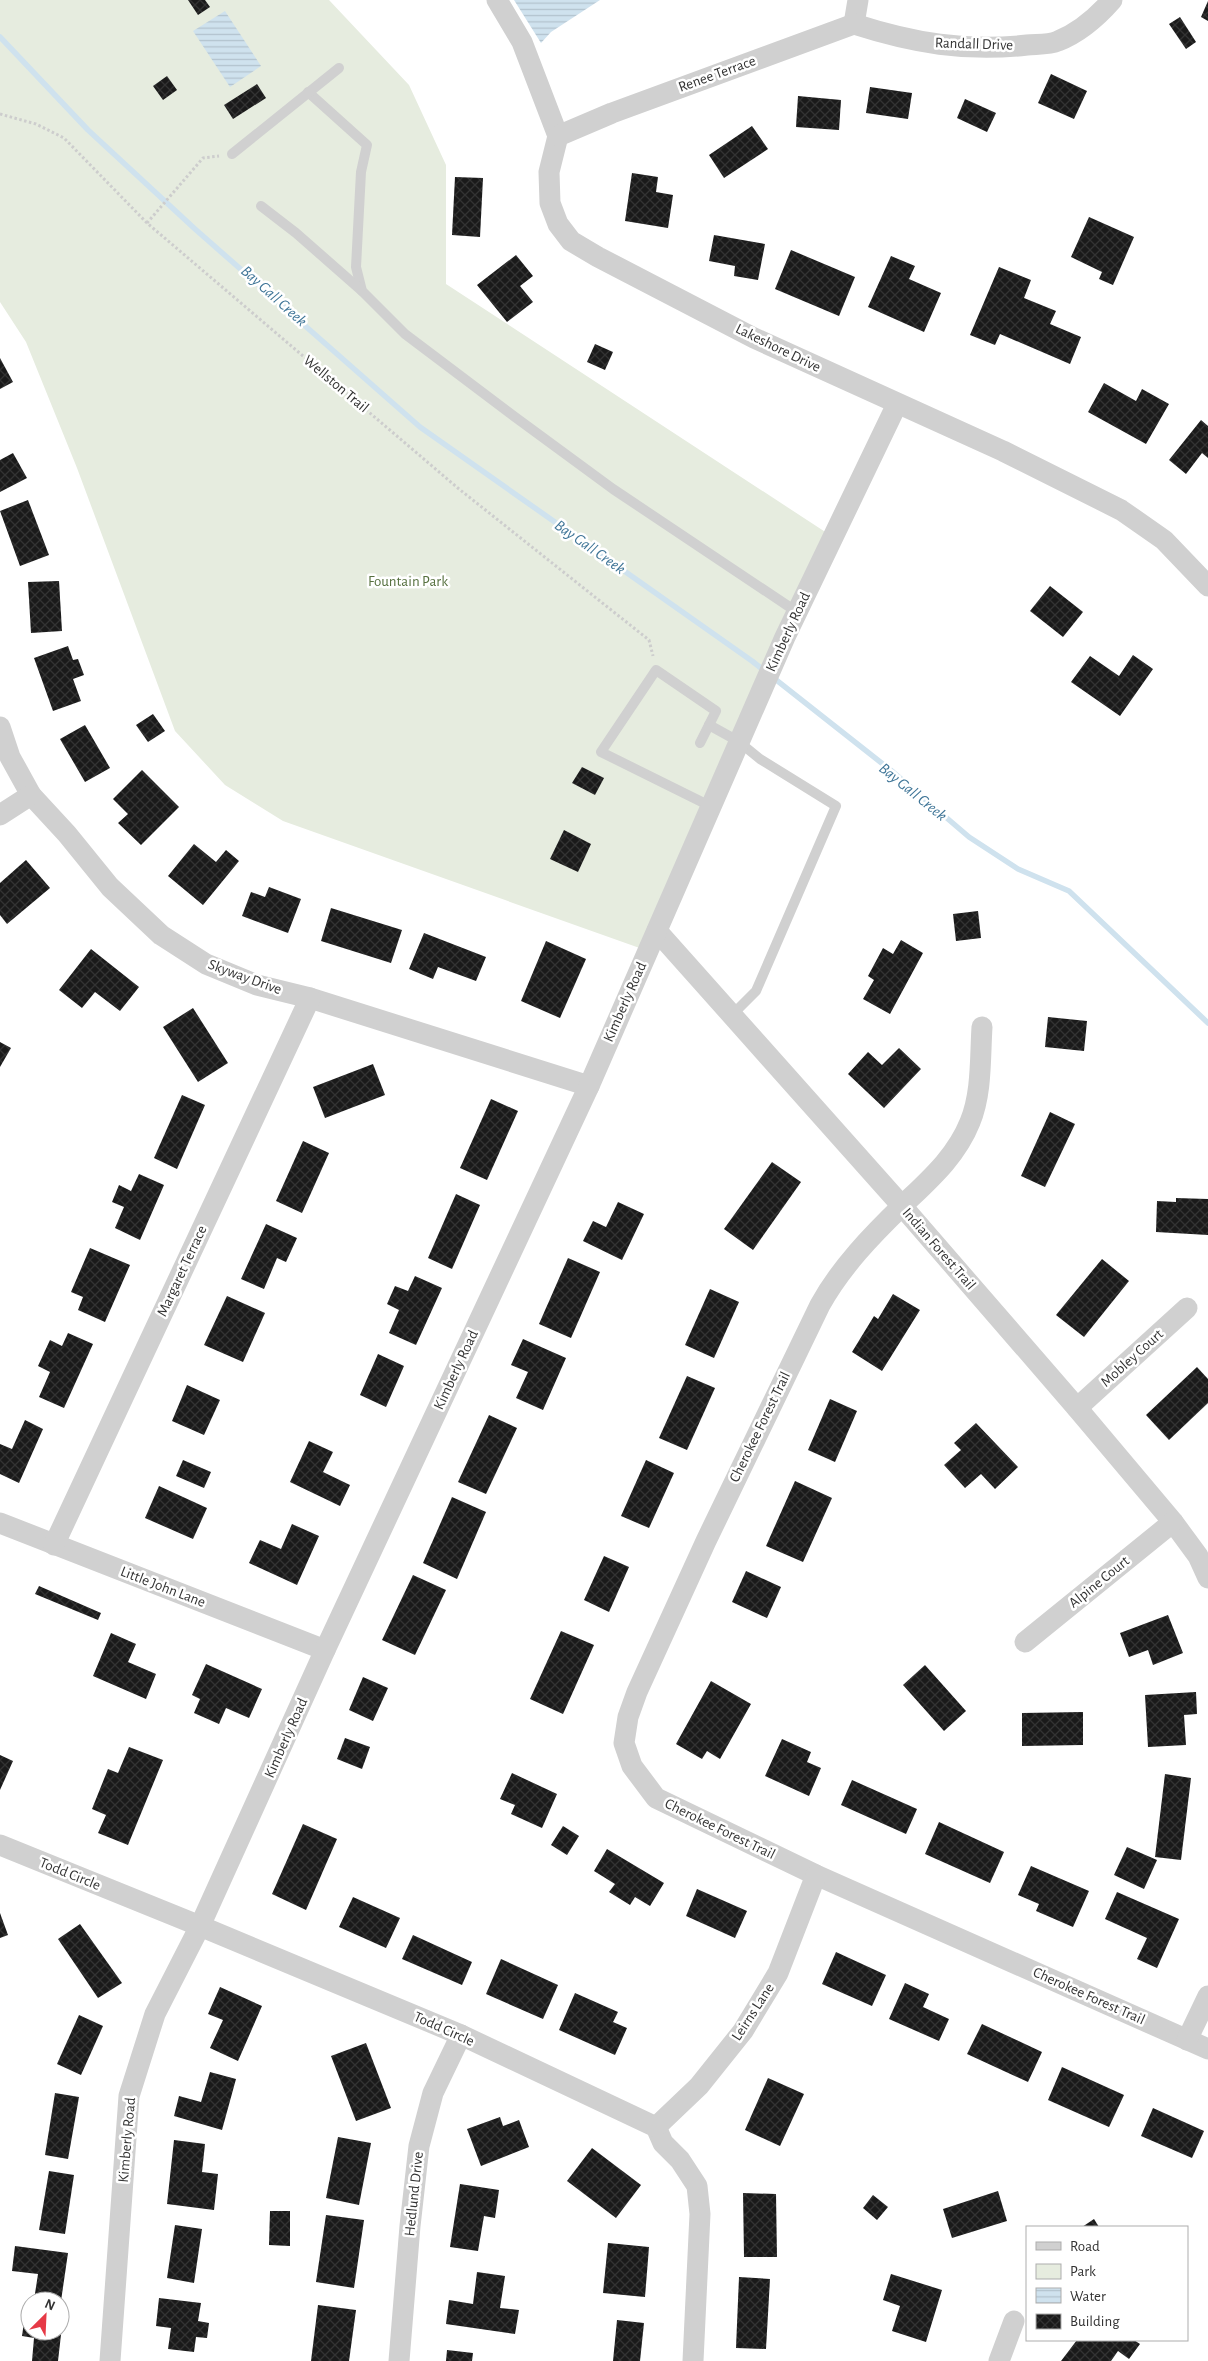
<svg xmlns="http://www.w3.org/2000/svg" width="1208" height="2361" font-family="'Alegreya Sans',sans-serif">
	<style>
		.park { fill: #e6ecdf }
		.water { fill: url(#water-rules) }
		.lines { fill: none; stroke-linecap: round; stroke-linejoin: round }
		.stream { stroke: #cfe2ee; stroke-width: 5.5 }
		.building { fill: url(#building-cross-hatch) }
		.path { stroke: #cdcdcd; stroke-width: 3; stroke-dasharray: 2.5 2.5; stroke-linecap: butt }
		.service { stroke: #d0d0d0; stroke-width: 10 }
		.minor { stroke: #d0d0d0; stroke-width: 21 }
		.labels { text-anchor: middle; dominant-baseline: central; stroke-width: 5; stroke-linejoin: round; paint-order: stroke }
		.street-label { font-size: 15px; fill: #333; stroke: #fff }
		.park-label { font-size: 15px; fill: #56703f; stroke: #fff }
		.water-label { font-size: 16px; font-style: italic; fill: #3f7597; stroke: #fff }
	</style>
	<defs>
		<pattern id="water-rules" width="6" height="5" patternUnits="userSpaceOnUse" patternTransform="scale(1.25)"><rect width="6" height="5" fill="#cfe2ee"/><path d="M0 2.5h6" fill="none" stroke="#b2c2cd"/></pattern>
		<pattern id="building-cross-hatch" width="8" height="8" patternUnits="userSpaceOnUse" patternTransform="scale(1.25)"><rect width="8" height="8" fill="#1a1a1a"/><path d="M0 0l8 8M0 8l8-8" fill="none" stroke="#333"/></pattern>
	</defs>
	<rect width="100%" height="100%" fill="#fff"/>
	<polygon class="park" points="0,0 329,0 409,85 446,165 446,284 833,537 648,951 283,821 225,785 175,731 77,468 26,342 0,302"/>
	<g class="water">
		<polygon points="514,0 600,0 551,32 541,43"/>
		<polygon points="225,11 261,66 230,87 193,31"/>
	</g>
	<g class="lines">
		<polyline class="stream" points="0,37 88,130 195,229 420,427 752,661 893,772 969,837 1018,869 1069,891 1208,1023"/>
	</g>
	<g class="building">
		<polygon points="188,0 205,0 210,7 198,15"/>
		<polygon points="1208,1 1208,21 1201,17"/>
		<polygon points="1180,17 1196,42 1186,49 1169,24"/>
		<polygon points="1051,74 1087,91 1074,119 1038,103"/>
		<polygon points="167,76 177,90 163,100 153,86"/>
		<polygon points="257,84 266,98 233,119 224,105"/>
		<polygon points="870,87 912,93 908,119 866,113"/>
		<polygon points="798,96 841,100 839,130 796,127"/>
		<polygon points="965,99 996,113 987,132 957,118"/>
		<polygon points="752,126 768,149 724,178 709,155"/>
		<polygon points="632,173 658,177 656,192 673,195 668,228 625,221"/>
		<polygon points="455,177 483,178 480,237 452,235"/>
		<polygon points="1089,217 1134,237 1113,285 1099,279 1102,272 1071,257"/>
		<polygon points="714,235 765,244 758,280 734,276 735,266 709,261"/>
		<polygon points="791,250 855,277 839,316 775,289"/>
		<polygon points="516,255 533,276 520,286 533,302 507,322 477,285"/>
		<polygon points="891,256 915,266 909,279 941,293 924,332 868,307"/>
		<polygon points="999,267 1031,280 1024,298 1056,311 1050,324 1081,337 1070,364 1000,334 995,345 970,335"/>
		<polygon points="595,344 613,352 605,370 587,362"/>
		<polygon points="0,358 13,382 0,389"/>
		<polygon points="1104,383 1136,401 1142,389 1169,404 1146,444 1088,412"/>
		<polygon points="1201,420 1208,426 1208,458 1202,453 1186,474 1169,460"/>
		<polygon points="13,453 27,478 0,492 0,460"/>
		<polygon points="28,500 49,555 20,566 0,511"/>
		<polygon points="59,581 62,631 31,633 28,582"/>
		<polygon points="1050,586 1083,612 1063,637 1030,611"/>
		<polygon points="68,646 73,660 78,659 84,675 73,679 81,701 53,711 34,658"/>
		<polygon points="1133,655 1153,669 1120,716 1071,682 1090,656 1119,676"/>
		<polygon points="153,714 165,731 148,742 136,725"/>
		<polygon points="85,725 110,768 85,782 60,739"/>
		<polygon points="582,767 604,778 595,795 572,783"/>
		<polygon points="142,770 179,807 141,845 118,823 128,814 113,799"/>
		<polygon points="564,830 591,844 578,872 550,859"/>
		<polygon points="194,844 216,862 226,850 239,861 203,905 168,876"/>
		<polygon points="26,860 50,888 7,924 0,915 0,883"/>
		<polygon points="269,887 301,899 288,933 242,916 251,892 265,897"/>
		<polygon points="331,908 402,930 391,963 321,941"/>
		<polygon points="978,911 981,938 956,941 953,914"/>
		<polygon points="424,933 486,957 476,981 438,967 433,979 409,969"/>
		<polygon points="901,940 923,953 890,1014 863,999 874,980 868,976 883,948 893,954"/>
		<polygon points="546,941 586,959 560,1018 521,1001"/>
		<polygon points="91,949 139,987 120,1011 95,992 82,1008 59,990"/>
		<polygon points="193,1008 228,1063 198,1082 163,1027"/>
		<polygon points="1048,1017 1087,1021 1084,1051 1045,1047"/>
		<polygon points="0,1042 11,1048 0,1067"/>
		<polygon points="899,1048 921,1069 884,1108 848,1074 868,1052 882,1065"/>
		<polygon points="373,1064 385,1095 325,1118 313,1087"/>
		<polygon points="182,1095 205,1105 177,1169 154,1158"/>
		<polygon points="491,1099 518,1111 487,1180 460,1168"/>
		<polygon points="1050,1112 1075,1124 1045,1187 1021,1176"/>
		<polygon points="303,1141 329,1153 302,1213 276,1201"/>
		<polygon points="772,1162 801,1182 753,1250 724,1229"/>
		<polygon points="139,1174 164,1185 140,1240 115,1228 124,1207 112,1202 119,1185 131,1191"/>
		<polygon points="456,1194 480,1205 452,1269 428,1258"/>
		<polygon points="1176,1198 1208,1199 1208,1235 1156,1232 1157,1201 1176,1202"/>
		<polygon points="618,1202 644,1214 622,1260 583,1241 593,1221 606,1227"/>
		<polygon points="266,1224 297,1238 286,1262 277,1258 264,1289 241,1279"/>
		<polygon points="90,1248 130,1265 105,1322 78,1310 83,1297 71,1292"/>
		<polygon points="568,1258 600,1272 571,1338 539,1324"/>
		<polygon points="1102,1259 1129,1281 1084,1337 1056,1315"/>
		<polygon points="415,1276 442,1288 416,1345 389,1333 399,1310 387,1304 395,1286 408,1291"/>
		<polygon points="710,1289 739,1302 714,1358 685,1345"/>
		<polygon points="893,1294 920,1310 882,1371 852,1352 874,1316 878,1319"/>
		<polygon points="227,1296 265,1313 243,1362 204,1345"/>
		<polygon points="68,1333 93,1344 64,1408 39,1397 50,1372 38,1366 50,1340 62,1346"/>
		<polygon points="523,1339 566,1358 543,1410 516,1398 528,1372 511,1365"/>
		<polygon points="378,1354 404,1366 386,1407 360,1395"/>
		<polygon points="1197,1367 1208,1379 1208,1403 1169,1440 1146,1415"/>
		<polygon points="687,1376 715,1388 687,1450 659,1438"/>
		<polygon points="187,1385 220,1400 204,1435 172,1421"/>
		<polygon points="830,1399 857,1411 835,1462 808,1450"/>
		<polygon points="489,1415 517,1428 486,1494 458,1482"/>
		<polygon points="25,1420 43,1429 19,1483 0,1474 0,1444 12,1449"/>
		<polygon points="976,1423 1018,1467 995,1489 981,1474 965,1488 944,1465 961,1450 954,1443"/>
		<polygon points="309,1441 333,1452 323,1472 350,1485 340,1506 290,1482"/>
		<polygon points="183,1460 211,1472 204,1488 176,1476"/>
		<polygon points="646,1460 674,1473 649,1528 621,1516"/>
		<polygon points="795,1481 832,1498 803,1562 766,1546"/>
		<polygon points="159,1486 207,1508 193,1539 145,1518"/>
		<polygon points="452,1497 486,1512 457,1579 423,1563"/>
		<polygon points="292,1524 319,1536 297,1585 249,1563 260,1540 281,1549"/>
		<polygon points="604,1556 629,1567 609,1612 584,1600"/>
		<polygon points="746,1571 781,1587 767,1618 732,1602"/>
		<polygon points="413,1575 446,1590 415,1655 382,1640"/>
		<polygon points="39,1586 101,1613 98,1620 35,1594"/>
		<polygon points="1168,1615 1183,1653 1153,1665 1148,1650 1129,1657 1120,1633"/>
		<polygon points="561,1631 594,1645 563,1714 530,1699"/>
		<polygon points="111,1633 136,1644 128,1662 156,1674 146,1699 93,1676"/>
		<polygon points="206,1664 262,1689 249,1718 226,1708 219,1724 194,1713 200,1699 192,1695"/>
		<polygon points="925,1665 966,1711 944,1731 903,1685"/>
		<polygon points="363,1677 388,1688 373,1721 349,1710"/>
		<polygon points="711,1681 751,1704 720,1759 707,1751 702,1759 676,1744"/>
		<polygon points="1196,1692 1197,1714 1184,1715 1186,1745 1148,1747 1145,1695"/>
		<polygon points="1083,1712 1083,1745 1022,1746 1022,1713"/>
		<polygon points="345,1738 370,1747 362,1769 337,1759"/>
		<polygon points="782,1739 811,1752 807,1762 821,1768 809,1796 765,1776"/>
		<polygon points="129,1747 163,1760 128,1845 98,1833 106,1815 92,1809 108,1769 118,1773"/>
		<polygon points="0,1755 13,1761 0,1790"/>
		<polygon points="512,1773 557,1794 542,1828 511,1814 515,1805 500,1799"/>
		<polygon points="1165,1774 1191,1778 1181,1860 1155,1857"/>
		<polygon points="852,1780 917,1809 906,1834 841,1805"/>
		<polygon points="939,1822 1004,1852 990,1883 925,1854"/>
		<polygon points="303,1824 337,1839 306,1910 272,1894"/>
		<polygon points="563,1826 579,1836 567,1855 551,1845"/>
		<polygon points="1127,1847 1157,1860 1144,1889 1114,1875"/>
		<polygon points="607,1849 664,1883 650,1906 635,1897 630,1905 609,1892 615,1884 594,1871"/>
		<polygon points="1031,1866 1089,1891 1073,1927 1036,1911 1039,1904 1018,1895"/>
		<polygon points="697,1889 747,1911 735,1938 686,1916"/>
		<polygon points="1117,1892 1179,1919 1157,1968 1137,1959 1147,1938 1105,1919"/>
		<polygon points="353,1897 400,1918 386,1948 339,1927"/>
		<polygon points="0,1913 8,1935 0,1938"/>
		<polygon points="80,1924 122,1983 98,1998 58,1939"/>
		<polygon points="413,1935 472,1962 462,1985 402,1959"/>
		<polygon points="836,1952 886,1975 872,2006 822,1984"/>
		<polygon points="501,1959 558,1985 543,2019 486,1994"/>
		<polygon points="905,1983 929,1994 923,2007 949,2019 939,2041 889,2019"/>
		<polygon points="220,1987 262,2006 238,2061 210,2048 223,2020 208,2014"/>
		<polygon points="575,1993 618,2012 613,2022 627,2028 615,2055 559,2030"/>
		<polygon points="79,2015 103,2026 81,2075 57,2064"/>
		<polygon points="982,2024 1042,2052 1028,2082 967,2054"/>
		<polygon points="366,2043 391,2108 356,2121 331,2056"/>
		<polygon points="1062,2067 1124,2095 1109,2127 1048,2100"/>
		<polygon points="210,2072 236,2079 222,2130 174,2116 179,2096 201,2102"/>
		<polygon points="768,2078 804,2094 780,2146 745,2130"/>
		<polygon points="55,2093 79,2097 68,2159 45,2155"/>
		<polygon points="1153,2108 1204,2131 1192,2158 1141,2136"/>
		<polygon points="500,2117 503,2126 519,2120 529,2147 481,2166 467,2129"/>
		<polygon points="338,2137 371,2143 359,2205 326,2198"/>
		<polygon points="174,2140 205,2144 202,2172 218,2174 214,2210 167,2204"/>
		<polygon points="592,2148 641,2185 616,2218 567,2181"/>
		<polygon points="49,2171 74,2175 65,2234 39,2230"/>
		<polygon points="460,2184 499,2190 495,2218 484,2216 478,2251 450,2247"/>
		<polygon points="998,2191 1007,2221 952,2238 943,2209"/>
		<polygon points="743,2193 776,2194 777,2257 744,2257"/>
		<polygon points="873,2195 888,2207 877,2220 863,2208"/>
		<polygon points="270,2211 290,2211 290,2246 269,2245"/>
		<polygon points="326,2215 364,2220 354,2288 316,2282"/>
		<polygon points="1094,2219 1099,2227 1082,2227"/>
		<polygon points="175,2225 202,2229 194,2283 167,2278"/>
		<polygon points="608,2243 649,2247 645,2297 603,2293"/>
		<polygon points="15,2246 68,2253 61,2301 34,2300 38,2274 12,2271"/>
		<polygon points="477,2272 505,2276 500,2308 519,2310 515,2334 446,2324 449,2300 473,2304"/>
		<polygon points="891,2274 942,2290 926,2342 892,2331 900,2306 883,2300"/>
		<polygon points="739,2277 770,2279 766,2349 736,2348"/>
		<polygon points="159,2298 201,2303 198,2321 209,2323 207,2338 196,2337 194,2352 168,2349 171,2328 156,2326"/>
		<polygon points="318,2305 356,2310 349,2361 311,2361"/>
		<polygon points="617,2320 644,2323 640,2361 613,2361"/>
		<polygon points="24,2322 30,2323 30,2331 60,2331 60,2326 62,2326 58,2361 32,2361 34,2338 22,2336"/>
		<polygon points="1077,2340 1134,2340 1140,2344 1129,2359 1118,2351 1111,2361 1061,2361"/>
		<polygon points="447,2350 473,2353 472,2361 446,2361"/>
	</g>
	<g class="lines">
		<g class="path">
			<polyline points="0,114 36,124 64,138 147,223 228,292 459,489 649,640 653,656"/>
			<polyline points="147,223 203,158 219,156"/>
		</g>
		<g class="service">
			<polyline points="308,92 367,145 361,172 356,267 362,291 405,334 515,417 613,489 797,612"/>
			<polyline points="232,154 339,68"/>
			<polyline points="261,206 296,233 362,291"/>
			<polyline points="709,725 738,741 760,759 836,806 756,991 733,1014"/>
			<polyline points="700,743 716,711 656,670 601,752 710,806"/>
		</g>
		<g class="minor">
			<polyline points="497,0 522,42 558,136 549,172 550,203 558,224 571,241 598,257 754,338 1003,451 1121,510 1164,540 1208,586"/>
			<path d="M854,24C913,43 966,52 1027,45C1037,44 1049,45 1058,41C1078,33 1098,16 1112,0"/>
			<polyline points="854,24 858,0"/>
			<polyline points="558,136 612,113 854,24"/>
			<polyline points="0,727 10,757 31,795 67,834 110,887 161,935 206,964 257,985 310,998 589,1086"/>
			<polyline points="0,815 31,795"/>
			<polyline points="657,931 902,1206 1077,1408 1173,1522 1198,1556 1208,1578"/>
			<path d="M982,1027C980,1058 982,1093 970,1122C956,1157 929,1180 903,1205C872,1235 841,1267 820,1305L706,1541L637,1692L628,1717L624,1743L632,1766L656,1798L816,1875L1208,2049"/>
			<polyline points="1077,1408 1187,1308"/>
			<polyline points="0,1523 325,1650"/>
			<polyline points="54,1545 310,998"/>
			<polyline points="1025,1642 1173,1522"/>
			<polyline points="0,1845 200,1926 461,2035 656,2127 663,2143 680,2160 697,2186 700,2214 693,2361"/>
			<polyline points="1187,2040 1208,1996"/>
			<polyline points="656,2127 699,2086 743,2031 778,1973 816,1875"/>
			<polyline points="110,2361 129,2096 155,2014 200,1926 325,1650 589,1086 785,637 897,404"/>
			<polyline points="399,2361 410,2226 419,2146 433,2093 461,2035"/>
			<polyline points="999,2361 1014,2321"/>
		</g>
	</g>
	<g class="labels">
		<g class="street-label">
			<text transform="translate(974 44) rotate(2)">Randall Drive</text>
			<text transform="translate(717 74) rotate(-20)">Renee Terrace</text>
			<text transform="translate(778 348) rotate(26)">Lakeshore Drive</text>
			<text transform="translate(336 384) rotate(40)">Wellston Trail</text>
			<text transform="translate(788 632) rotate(-65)">Kimberly Road</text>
			<text transform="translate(245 977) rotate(20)">Skyway Drive</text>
			<text transform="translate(625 1002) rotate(-66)">Kimberly Road</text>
			<text transform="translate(939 1249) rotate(49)">Indian Forest Trail</text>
			<text transform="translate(182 1271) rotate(-65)">Margaret Terrace</text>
			<text transform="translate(1132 1358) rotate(-42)">Mobley Court</text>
			<text transform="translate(456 1370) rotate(-65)">Kimberly Road</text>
			<text transform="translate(760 1427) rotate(-64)">Cherokee Forest Trail</text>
			<text transform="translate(1099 1582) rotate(-39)">Alpine Court</text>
			<text transform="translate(163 1587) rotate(21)">Little John Lane</text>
			<text transform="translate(286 1738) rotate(-66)">Kimberly Road</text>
			<text transform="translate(720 1829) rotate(26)">Cherokee Forest Trail</text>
			<text transform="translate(70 1874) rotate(22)">Todd Circle</text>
			<text transform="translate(1089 1996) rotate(24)">Cherokee Forest Trail</text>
			<text transform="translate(753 2012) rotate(-57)">Leirns Lane</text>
			<text transform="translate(444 2029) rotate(24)">Todd Circle</text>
			<text transform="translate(127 2140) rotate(-85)">Kimberly Road</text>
			<text transform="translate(414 2194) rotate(-84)">Hedlund Drive</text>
		</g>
		<g class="park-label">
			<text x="408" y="581">Fountain Park</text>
		</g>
		<g class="water-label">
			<text transform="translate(274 296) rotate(42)">Bay Gall Creek</text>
			<text transform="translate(590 547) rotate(35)">Bay Gall Creek</text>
			<text transform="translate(913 792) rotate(39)">Bay Gall Creek</text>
		</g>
	</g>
	<rect x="1026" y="2226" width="162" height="115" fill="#ffffff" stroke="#adadad"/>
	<rect x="1036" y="2242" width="25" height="8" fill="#d0d0d0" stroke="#adadad"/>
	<text x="1070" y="2251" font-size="15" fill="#333333">Road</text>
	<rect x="1036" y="2264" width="25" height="15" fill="#e6ecdf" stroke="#adadad"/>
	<text x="1070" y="2276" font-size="15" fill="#333333">Park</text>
	<rect x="1036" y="2288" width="25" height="15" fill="url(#water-rules)" stroke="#adadad"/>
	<text x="1070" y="2301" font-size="15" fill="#333333">Water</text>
	<rect x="1036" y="2314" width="25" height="15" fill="url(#building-cross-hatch)" stroke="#adadad"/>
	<text x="1070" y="2326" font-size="15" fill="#333333">Building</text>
	<g transform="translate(45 2316) rotate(24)"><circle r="24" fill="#ffffff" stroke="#adadad"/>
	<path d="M0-4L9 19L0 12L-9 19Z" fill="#e63946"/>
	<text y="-8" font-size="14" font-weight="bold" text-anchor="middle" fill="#333333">N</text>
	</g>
</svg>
